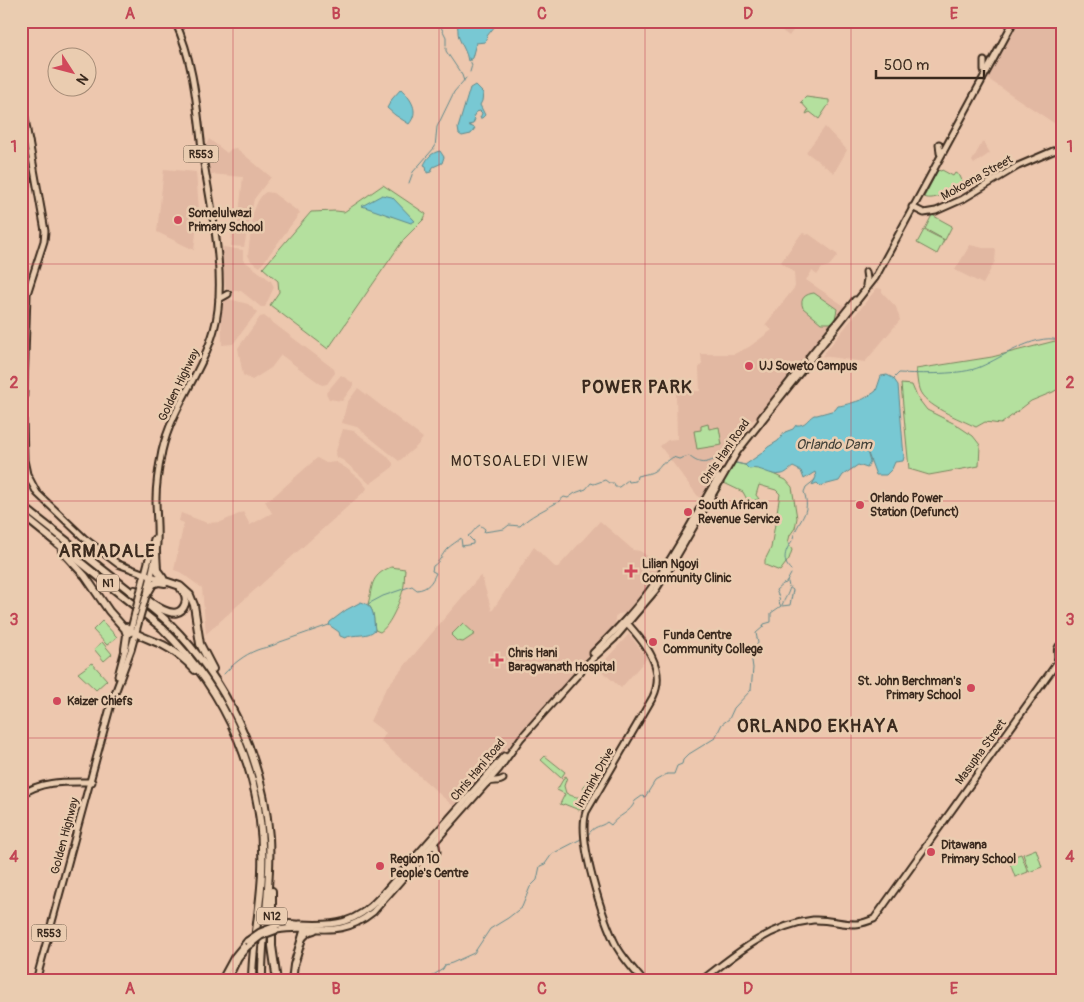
<svg xmlns="http://www.w3.org/2000/svg" width="1084" height="1002" font-family="Pangolin,sans-serif">
	<style>
		.built { fill: #e2b8a2 }
		.green { fill: #b4e09e; stroke: #78855e }
		.water { fill: #78c8d3; stroke: #60898b }
		.lines { fill: none; stroke-linecap: round; stroke-linejoin: round }
		.stream { stroke: #60898b; stroke-width: 1 }
		.major-casing { stroke: #3b2a1e; stroke-width: 9 }
		.highway-casing { stroke: #3b2a1e; stroke-width: 10 }
		.major { stroke: #eaccb0; stroke-width: 5 }
		.highway { stroke: #eaccb0; stroke-width: 6 }
		.major-bridge-casing { stroke: #3b2a1e; stroke-width: 9; stroke-linecap: butt }
		.major-bridge { stroke: #eaccb0; stroke-width: 5 }
		.grid { fill: none; stroke: #c24655; stroke-width: 1; stroke-opacity: 0.55 }
		.poi-dot { fill: #d1495b; stroke: #eaccb0; stroke-width: 2 }
		.labels { text-anchor: middle; dominant-baseline: central; stroke-width: 5; stroke-linejoin: round; paint-order: stroke }
		.shield { fill: #eaccb0; stroke: #705b4a; stroke-width: 1 }
		.shield-label { font-size: 11px; font-weight: bold; fill: #3b2a1e }
		.street-label { font-size: 12px; fill: #3b2a1e; stroke: #eaccb0 }
		.poi-label { font-size: 12px; font-weight: bold; fill: #3b2a1e; stroke: #eaccb0; text-anchor: start }
		.water-label { font-size: 14px; font-style: italic; fill: #444239; stroke: #eaccb0 }
		.quarter-label { font-size: 15px; letter-spacing: 1px; fill: #3b2a1e; stroke: #eaccb0 }
		.district-label { font-size: 18px; font-weight: bold; letter-spacing: 1px; fill: #3b2a1e; stroke: #eaccb0 }
		.neatline { fill: none; stroke: #c24655; stroke-width: 2 }
		.grid-label { font-size: 16px; text-anchor: middle; font-weight: bold; fill: #c24655 }
	</style>
	<rect width="100%" height="100%" fill="#edc7ae"/>
	<filter id="ink" filterUnits="userSpaceOnUse"><feTurbulence type="fractalNoise" baseFrequency=".02" numOctaves="2"/><feDisplacementMap in="SourceGraphic" scale="10" xChannelSelector="R" yChannelSelector="G"/><feConvolveMatrix kernelMatrix="1 2 1 2 8 2 1 2 1" color-interpolation-filters="sRGB"/></filter>
	<g filter="url(#ink)">
		<g class="built">
			<polygon points="769,21 800,21 789,36"/>
			<polygon points="1014,21 1063,21 1063,129 985,77"/>
			<polygon points="825,127 847,150 834,173 806,152"/>
			<polygon points="209,139 227,153 231,149 236,148 271,177 254,199 244,247 231,246 232,232 237,232 243,177 211,174 206,145"/>
			<polygon points="983,141 990,153 974,164 972,161"/>
			<polygon points="164,169 196,172 199,209 194,250 157,232"/>
			<polygon points="266,192 273,193 300,213 260,267 251,261 248,255 253,213 258,201 263,194"/>
			<polygon points="804,233 806,235 809,234 838,255 829,266 822,268 817,275 812,271 806,280 846,307 757,418 748,423 746,422 743,426 747,430 726,457 700,499 660,446 668,440 677,439 676,392 700,391 699,368 702,364 701,354 734,354 749,347 772,330 765,325 795,287 794,272 781,262 801,234"/>
			<polygon points="970,245 983,248 995,248 996,250 995,261 983,284 955,270"/>
			<polygon points="223,247 243,250 243,260 271,281 274,287 265,307 261,307 241,291 227,290 225,286 222,255"/>
			<polygon points="877,288 882,289 882,292 896,307 900,320 865,362 822,356"/>
			<polygon points="226,299 229,299 248,304 257,312 233,344 222,345 221,308"/>
			<polygon points="264,316 334,369 335,373 327,384 322,385 281,355 271,368 252,380 243,375 238,348 260,317"/>
			<polygon points="341,375 353,383 353,386 342,401 329,399 326,393"/>
			<polygon points="358,388 423,438 417,446 399,461 357,427 342,423 347,403"/>
			<polygon points="343,429 354,431 386,455 393,463 393,467 370,484 344,461 336,457 335,454"/>
			<polygon points="317,458 326,463 336,462 346,468 359,478 367,488 366,490 206,634 202,588 180,572 174,570 184,523 179,521 181,513 207,523 221,522 243,512 250,525 272,513 265,501 274,496"/>
			<polygon points="600,521 633,550 640,551 661,565 661,568 644,592 625,613 618,614 615,617 615,625 513,741 490,766 486,764 483,768 485,771 454,807 381,741 386,733 370,721 386,688 479,577 481,576 482,578 492,611 534,547 555,567 558,567"/>
			<polygon points="629,634 647,658 621,688 598,668"/>
		</g>
		<g class="green">
			<polygon points="806,97 829,100 829,104 819,119 810,112 806,114 808,110 801,102"/>
			<path d="M938,170L941,171L942,170L953,176L955,173L960,176L963,183C954,189 935,202 924,197Z"/>
			<polygon points="383,185 426,214 424,219 404,239 328,349 270,305 279,292 278,281 263,268 311,212 336,211 344,212"/>
			<polygon points="932,215 952,226 945,240 925,229"/>
			<polygon points="924,230 944,240 937,254 917,243"/>
			<path d="M814,293L837,309L835,319L831,323H821L803,308C799,298 806,294 814,293Z"/>
			<path d="M1055,341L1063,348V386L1053,392L1031,401L1001,424L985,422L976,427C960,419 924,406 919,389C917,383 917,375 916,369L992,357Z"/>
			<polygon points="901,384 912,385 917,397 927,410 955,424 973,436 980,445 979,466 929,475 909,469"/>
			<polygon points="708,424 709,429 719,427 722,445 697,449 694,431 701,430 701,426"/>
			<polygon points="735,463 745,465 747,467 762,469 786,480 792,487 797,518 795,528 790,535 788,543 792,550 789,559 780,571 765,565 765,560 771,548 780,494 776,490 759,485 756,495 759,499 752,501 750,505 743,492 724,483 717,495 714,494 729,465"/>
			<path d="M391,567L405,569C404,576 405,583 403,590C400,601 390,626 380,632L375,630C373,620 375,612 368,604C373,587 369,576 391,567Z"/>
			<polygon points="102,621 117,637 107,645 93,630"/>
			<polygon points="463,623 475,634 463,642 457,641 451,635"/>
			<polygon points="102,642 112,654 104,661 94,649"/>
			<polygon points="92,663 107,680 96,690 78,673"/>
			<polygon points="545,756 565,772 561,778 541,760"/>
			<path d="M565,776L567,777L564,786L566,793C573,797 580,799 588,795L583,788L586,783L594,788L582,809L579,810L564,804L563,805L560,804L565,794L557,790Z"/>
			<polygon points="1036,849 1042,867 1029,872 1023,854"/>
			<polygon points="1021,854 1028,872 1015,877 1008,858"/>
		</g>
		<g class="water">
			<path d="M456,21H499L487,36L485,42L476,43L472,58L468,61C467,52 462,46 459,38C457,32 459,27 456,21Z"/>
			<polygon points="475,85 483,93 482,101 480,105 485,115 482,118 480,118 482,113 480,111 476,112 473,117 475,119 473,124 468,125 475,128 471,134 462,136 459,134 458,128 470,88"/>
			<path d="M401,89C411,99 420,111 409,124L395,115L387,108L392,99Z"/>
			<path d="M440,151L444,157L442,163L433,167L431,172L427,173L426,166L424,165C428,157 431,153 440,151Z"/>
			<polygon points="382,195 392,197 415,221 411,223 362,206"/>
			<path d="M887,375L893,378L898,385L904,457L903,461L895,462L892,469L886,475H876L866,448L870,462L867,468L858,465L843,475L839,481L820,486L817,483L812,485L816,477L815,472L804,479L801,471L793,467C790,469 785,474 782,474C770,477 761,466 749,469L745,465L762,453L768,447L778,441L785,432L793,429L796,425C806,426 807,419 814,415H817L835,410L838,406C842,406 863,400 865,398C869,396 872,394 876,391L881,376Z"/>
			<path d="M361,602C376,606 373,618 375,630C367,638 354,633 345,638L340,636L339,632L329,625L330,622L346,610Z"/>
		</g>
		<g class="lines">
			<g class="stream">
				<polyline points="438,21 446,37 446,45"/>
				<polyline points="446,48 446,51 462,75 464,81"/>
				<polyline points="469,58 472,65 470,72"/>
				<polyline points="409,183 413,172 435,147 437,127 454,92 466,78"/>
				<path d="M893,379L899,373C920,374 962,375 980,367C1002,358 1040,329 1063,342"/>
				<polyline points="733,462 745,465"/>
				<path d="M558,502L564,497L568,498L575,493L586,489L591,483L594,484L605,480L609,483H614L615,487H619L628,480L629,482L636,481L637,476C650,473 654,474 662,463H665L673,457L679,459L689,456C707,471 710,455 725,460"/>
				<path d="M793,538C798,519 812,514 804,492L806,487L815,480"/>
				<path d="M791,570C781,561 785,550 792,541"/>
				<path d="M368,604L383,596L412,586L417,590C428,589 432,582 436,573L432,571L433,566C440,562 442,554 447,549C452,544 457,542 461,538L462,546L473,544V541L468,536C473,534 475,527 480,525L485,529L484,532L504,529L509,525L520,526C530,516 544,510 556,503"/>
				<path d="M782,605C785,598 788,595 790,587"/>
				<polyline points="782,606 790,605 793,590 789,587 788,582"/>
				<path d="M224,674C233,664 244,655 257,650C265,647 272,647 280,642L329,625"/>
				<path d="M587,836C595,824 600,828 607,822L611,825C618,815 631,813 635,801L642,796L645,797L655,781L667,774H674L677,766L682,764L683,760L689,754L715,738L722,724L729,719L734,708L751,690L753,668L751,654L758,643L756,633L763,627L764,624L771,622V613L781,606L778,601L780,600L776,590L783,584L786,583L791,574"/>
				<polyline points="424,981 443,969 445,965 452,963 474,953 490,929 508,918 522,907 530,887 537,880 540,866 545,864 552,854 583,838"/>
			</g>
			<g class="major-casing">
				<g id="major">
					<polyline points="984,70 984,61"/>
					<polyline points="21,108 25,118 29,143"/>
					<polyline points="29,141 45,231 44,241 27,294 23,418 24,460 27,474 37,493 84,538 118,564 148,575"/>
					<polyline points="939,144 940,153"/>
					<polyline points="912,207 924,213 936,211 963,199 1018,166 1053,151 1063,149"/>
					<polyline points="866,272 867,279 866,285"/>
					<polyline points="219,299 228,294"/>
					<polyline points="809,357 855,300"/>
					<polyline points="761,418 802,366"/>
					<polyline points="141,589 154,539"/>
					<path d="M147,593C150,579 154,566 156,552C159,535 156,517 156,499C156,483 159,466 162,451C172,407 202,373 214,330C228,280 211,209 203,157C197,111 195,64 175,21"/>
					<path d="M626,622C644,642 667,668 653,697L586,812C577,840 603,920 617,947C624,959 634,970 643,981"/>
					<polyline points="130,633 135,613"/>
					<path d="M593,653C614,632 635,611 652,587C677,552 696,514 718,477"/>
					<path d="M1057,663L1063,660C1056,655 1055,647 1063,643"/>
					<polyline points="118,676 126,646"/>
					<path d="M487,783C493,779 498,783 503,779"/>
					<path d="M21,795C42,780 67,782 92,782"/>
					<polyline points="431,847 436,846 437,852"/>
					<path d="M300,924C335,926 356,924 380,897L504,756"/>
					<path d="M277,930C315,923 337,941 373,912L499,769L521,738L590,661L614,639L655,591L671,566L737,452L875,278L1014,21"/>
					<polyline points="36,981 111,704 131,650 140,617"/>
					<polyline points="221,981 234,957 247,941"/>
					<polyline points="227,981 238,958 247,947"/>
					<path d="M701,981C734,955 769,925 813,920C828,919 841,924 855,924C862,924 868,921 874,919L1057,663L1058,656"/>
				</g>
			</g>
			<g class="highway-casing">
				<g id="highway">
					<path d="M21,505C53,530 84,555 116,580C133,594 152,607 169,623C226,680 263,756 269,837C272,886 261,933 262,981"/>
					<path d="M21,514L162,628C227,692 266,779 262,871C261,908 252,944 252,981"/>
					<polyline points="62,551 85,576 109,611 125,629 127,635 125,649"/>
					<polyline points="156,552 157,570 163,578"/>
					<polyline points="150,576 180,586 190,595 194,605 200,644 213,669"/>
					<path d="M135,590C145,598 177,627 185,604C187,598 185,593 181,589"/>
					<polyline points="146,596 153,584 159,582 165,583"/>
					<path d="M126,627C137,636 150,639 163,645C175,651 186,660 195,670"/>
					<polyline points="272,891 272,946 277,981"/>
					<polyline points="289,924 302,925 305,928 294,965 292,981"/>
					<polyline points="303,937 308,932 314,930"/>
				</g>
			</g>
			<use href="#major" class="major"/>
			<use href="#highway" class="highway"/>
			<g class="major-bridge-casing">
				<g id="major-bridge">
					<polyline points="135,613 141,589"/>
					<polyline points="140,617 146,596"/>
					<polyline points="247,941 260,932 278,925"/>
					<polyline points="247,947 261,936 277,930"/>
				</g>
			</g>
			<use href="#major-bridge" class="major-bridge"/>
		</g>
	</g>
	<path class="grid" d="M233,21V981M439,21V981M645,21V981M851,21V981M21,264H1063M21,501H1063M21,738H1063"/>
	<g class="poi-dot">
		<circle cx="178" cy="220" r="5"/>
		<circle cx="749" cy="366" r="5"/>
		<circle cx="860" cy="505" r="5"/>
		<circle cx="688" cy="512" r="5"/>
		<path d="M628.5 563.5h5v5h5v5h-5v5h-5v-5h-5v-5h5z"/>
		<circle cx="653" cy="642" r="5"/>
		<path d="M494.5 652.5h5v5h5v5h-5v5h-5v-5h-5v-5h5z"/>
		<circle cx="971" cy="688" r="5"/>
		<circle cx="57" cy="701" r="5"/>
		<circle cx="931" cy="852" r="5"/>
		<circle cx="380" cy="866" r="5"/>
	</g>
	<g class="labels">
		<g class="shield">
			<rect x="183.5" y="145.5" width="35" height="17" rx="4"/>
			<rect x="97" y="574.5" width="22" height="17" rx="4"/>
			<rect x="257" y="907.5" width="30" height="17" rx="4"/>
			<rect x="31.5" y="924.5" width="35" height="17" rx="4"/>
		</g>
		<g class="shield-label">
			<text x="201" y="154">R553</text>
			<text x="108" y="583">N1</text>
			<text x="272" y="916">N12</text>
			<text x="49" y="933">R553</text>
		</g>
		<g class="street-label">
			<text transform="translate(977 178) rotate(-29)">Mokoena Street</text>
			<text transform="translate(179 385) rotate(-64)">Golden Highway</text>
			<text transform="translate(725 452) rotate(-55)">Chris Hani Road</text>
			<text transform="translate(981 752) rotate(-54)">Masupha Street</text>
			<text transform="translate(478 770) rotate(-50)">Chris Hani Road</text>
			<text transform="translate(595 778) rotate(-61)">Immink Drive</text>
			<text transform="translate(65 836) rotate(-75)">Golden Highway</text>
		</g>
		<g class="poi-label">
			<text x="188" y="213">Somelulwazi<tspan x="188" dy="14">Primary School</tspan></text>
			<text x="759" y="366">UJ Soweto Campus</text>
			<text x="870" y="498">Orlando Power<tspan x="870" dy="14">Station (Defunct)</tspan></text>
			<text x="698" y="505">South African<tspan x="698" dy="14">Revenue Service</tspan></text>
			<text x="642" y="564">Lilian Ngoyi<tspan x="642" dy="14">Community Clinic</tspan></text>
			<text x="663" y="635">Funda Centre<tspan x="663" dy="14">Community College</tspan></text>
			<text x="508" y="653">Chris Hani<tspan x="508" dy="14">Baragwanath Hospital</tspan></text>
			<text x="961" y="681" text-anchor="end">St. John Berchman's<tspan x="961" dy="14">Primary School</tspan></text>
			<text x="67" y="701">Kaizer Chiefs</text>
			<text x="941" y="845">Ditawana<tspan x="941" dy="14">Primary School</tspan></text>
			<text x="390" y="859">Region 10<tspan x="390" dy="14">People's Centre</tspan></text>
		</g>
		<g class="water-label">
			<text x="834" y="444">Orlando Dam</text>
		</g>
		<g class="quarter-label">
			<text x="520" y="461">MOTSOALEDI VIEW</text>
		</g>
		<g class="district-label">
			<text x="637" y="387">POWER PARK</text>
			<text x="107" y="551">ARMADALE</text>
			<text x="818" y="726">ORLANDO EKHAYA</text>
		</g>
	</g>
	<rect width="1084" height="1002" fill="none" stroke="#eaccb0" stroke-width="55"/>
	<g transform="translate(72 72) rotate(126)"><circle r="24" fill="#eaccb0" stroke="#a48b76"/>
	<path d="M0-4L9 19L0 12L-9 19Z" fill="#d1495b"/>
	<text y="-8" font-size="14" font-weight="bold" text-anchor="middle" fill="#3b2a1e">N</text>
	</g>
	<path d="M876 70v8h108v-8" fill="none" stroke="#3b2a1e" stroke-width="2.5"/>
	<text x="884" y="70" font-size="15" fill="#3b2a1e" stroke="#eaccb0" stroke-width="4" paint-order="stroke">500 m</text>
	<rect x="28" y="28" width="1028" height="946" class="neatline"/>
	<g class="grid-label">
		<text x="130" y="19">A</text>
		<text x="336" y="19">B</text>
		<text x="542" y="19">C</text>
		<text x="748" y="19">D</text>
		<text x="954" y="19">E</text>
		<text x="14" y="152">1</text>
		<text x="1070" y="152">1</text>
		<text x="14" y="388">2</text>
		<text x="1070" y="388">2</text>
		<text x="14" y="625">3</text>
		<text x="1070" y="625">3</text>
		<text x="14" y="862">4</text>
		<text x="1070" y="862">4</text>
		<text x="130" y="994">A</text>
		<text x="336" y="994">B</text>
		<text x="542" y="994">C</text>
		<text x="748" y="994">D</text>
		<text x="954" y="994">E</text>
	</g>
</svg>
